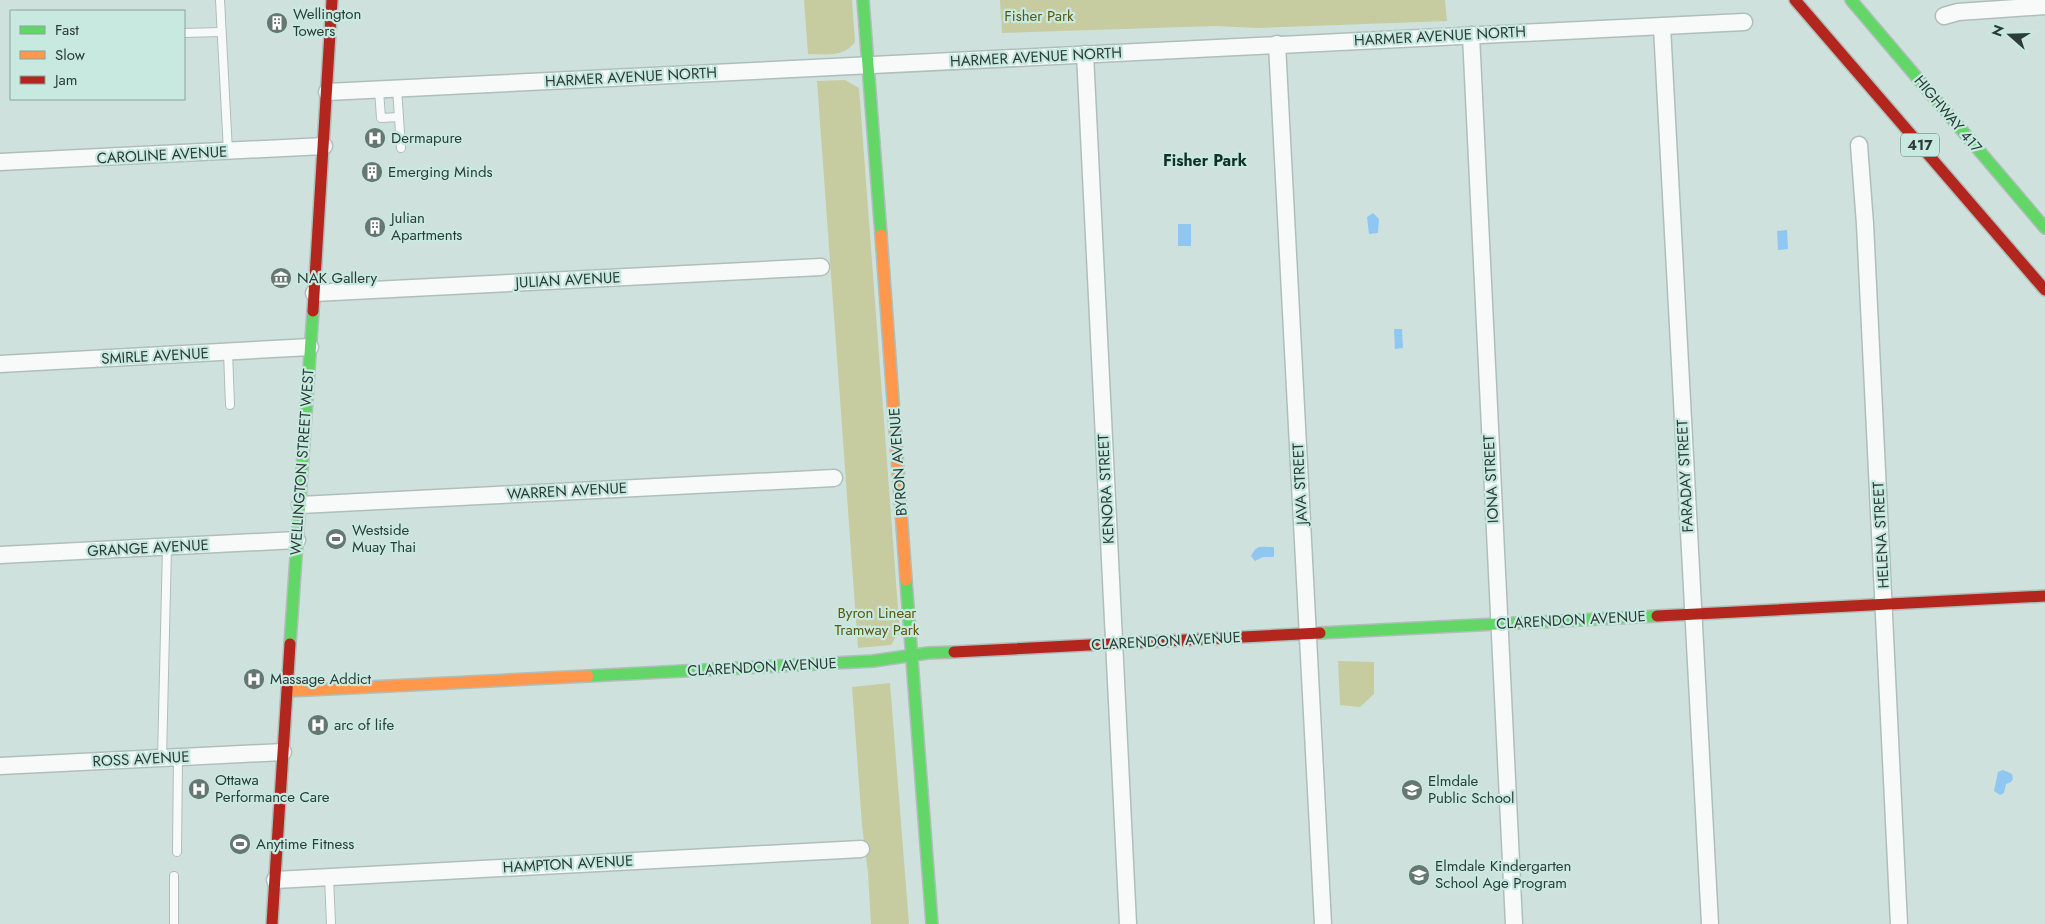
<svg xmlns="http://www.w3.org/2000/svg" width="2045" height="924" font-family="Jost,sans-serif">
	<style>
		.green { fill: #c6cca0 }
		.water { fill: #8fc7f2 }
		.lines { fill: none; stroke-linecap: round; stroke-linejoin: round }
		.lane-casing { stroke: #b0beba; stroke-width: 10 }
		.street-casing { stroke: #b0beba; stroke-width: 19 }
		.fast-casing { stroke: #b0beba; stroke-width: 14 }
		.slow-casing { stroke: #b0beba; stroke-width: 14 }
		.jam-casing { stroke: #b0beba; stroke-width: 14 }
		.lane { stroke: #f8fafa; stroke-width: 8 }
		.street { stroke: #f8fafa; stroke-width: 16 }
		.fast { stroke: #63d668; stroke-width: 11 }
		.slow { stroke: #ff974d; stroke-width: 11 }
		.jam { stroke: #b3261e; stroke-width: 11 }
		.labels { text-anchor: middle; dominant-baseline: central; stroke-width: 4.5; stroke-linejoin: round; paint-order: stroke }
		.shield { fill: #c7e9df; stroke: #5c706a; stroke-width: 1 }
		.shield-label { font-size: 14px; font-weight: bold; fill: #2e3c38 }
		.poi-label { font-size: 15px; fill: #2e3c38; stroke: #c7e9df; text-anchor: start }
		.park-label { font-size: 15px; fill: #5c5913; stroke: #c7e9df }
		.street-label { font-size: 15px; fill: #2e3c38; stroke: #c7e9df }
		.neighbourhood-label { font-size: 16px; font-weight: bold; fill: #123029; stroke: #c7e9df }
	</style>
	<rect width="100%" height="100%" fill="#cfe1dc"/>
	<g class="green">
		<path d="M804,0H852L855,42C843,58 826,54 808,54Z"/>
		<polygon points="1000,0 1445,0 1447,21 1258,28 1214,26 1002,33"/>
		<polygon points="845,80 859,88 900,635 897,635 891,645 858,648 817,81"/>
		<polygon points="1338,661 1374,662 1374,694 1360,707 1340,705"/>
		<polygon points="890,683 909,924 871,924 868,873 862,825 852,687"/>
	</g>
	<g class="water">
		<polygon points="1373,213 1379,219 1378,233 1369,234 1367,217"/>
		<rect x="1178" y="224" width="13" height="22"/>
		<polygon points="1787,230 1788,249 1778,250 1777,231"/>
		<polygon points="1394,329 1402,329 1403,348 1395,349"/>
		<path d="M1274,547V557H1263L1255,561L1251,556C1257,544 1260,547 1274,547Z"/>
		<polygon points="2003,770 2012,774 2013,779 2011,782 2006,784 2004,793 2000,795 1994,791 1998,772"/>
	</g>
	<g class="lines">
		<g class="lane-casing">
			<g id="lane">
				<polyline points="220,0 228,152"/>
				<polyline points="184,33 221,32"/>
				<polyline points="397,88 401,148"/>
				<polyline points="379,90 381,118 399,117"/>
				<polyline points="228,352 230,405"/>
				<polyline points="162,758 167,547"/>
				<polyline points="177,852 178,757"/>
				<polyline points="174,876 174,924"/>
				<polyline points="329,877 331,924"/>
			</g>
		</g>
		<g class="street-casing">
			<g id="street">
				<polyline points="1944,16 1958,12 2045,6"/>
				<polyline points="1662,27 1710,924"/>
				<polyline points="1471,35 1514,924"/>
				<polyline points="1277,44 1323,924"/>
				<polyline points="1085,54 1128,924"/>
				<polyline points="327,92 1744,22"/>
				<polyline points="1859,145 1865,224 1899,924"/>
				<polyline points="0,162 324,146"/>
				<polyline points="314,293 821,267"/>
				<polyline points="0,364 310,347"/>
				<polyline points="300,505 834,478"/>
				<polyline points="0,555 297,540"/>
				<polyline points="0,766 283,752"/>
				<polyline points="275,880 861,849"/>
			</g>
		</g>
		<g class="fast-casing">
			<g id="fast">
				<polyline points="863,0 881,235"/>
				<polyline points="1851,0 2045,228"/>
				<polyline points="906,580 932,924"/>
				<polyline points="1320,633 1657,616"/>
				<polyline points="290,644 313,311"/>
				<polyline points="588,676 873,661 928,653 954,652"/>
			</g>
		</g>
		<g class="slow-casing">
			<g id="slow">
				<polyline points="881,235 906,580"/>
				<polyline points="288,691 588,676"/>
			</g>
		</g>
		<g class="jam-casing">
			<g id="jam">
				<polyline points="1795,0 2045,290"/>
				<polyline points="313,311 332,0"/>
				<polyline points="1657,616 2045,596"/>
				<polyline points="954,652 1320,633"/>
				<polyline points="272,924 290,644"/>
			</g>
		</g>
		<use href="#lane" class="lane"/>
		<use href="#street" class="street"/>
		<use href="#fast" class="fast"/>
		<use href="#slow" class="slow"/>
		<use href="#jam" class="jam"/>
	</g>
	<defs>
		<g id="building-disc" transform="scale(1.125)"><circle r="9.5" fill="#667671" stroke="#c7e9df"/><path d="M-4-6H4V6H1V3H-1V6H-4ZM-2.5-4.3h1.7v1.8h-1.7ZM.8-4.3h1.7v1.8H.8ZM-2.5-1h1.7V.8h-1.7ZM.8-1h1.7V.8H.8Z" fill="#fff"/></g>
		<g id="hospital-disc" transform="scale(1.125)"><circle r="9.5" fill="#667671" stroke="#c7e9df"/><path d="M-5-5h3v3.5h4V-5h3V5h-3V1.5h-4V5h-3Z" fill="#fff"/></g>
		<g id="museum-disc" transform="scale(1.125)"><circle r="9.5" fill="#667671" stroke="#c7e9df"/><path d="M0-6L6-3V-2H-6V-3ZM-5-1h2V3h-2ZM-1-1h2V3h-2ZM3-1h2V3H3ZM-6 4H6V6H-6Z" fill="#fff"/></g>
		<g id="stadium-disc" transform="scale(1.125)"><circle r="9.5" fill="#667671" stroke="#c7e9df"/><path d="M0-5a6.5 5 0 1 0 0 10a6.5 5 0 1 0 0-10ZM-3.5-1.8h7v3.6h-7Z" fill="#fff"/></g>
		<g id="school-disc" transform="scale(1.125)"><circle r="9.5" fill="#667671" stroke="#c7e9df"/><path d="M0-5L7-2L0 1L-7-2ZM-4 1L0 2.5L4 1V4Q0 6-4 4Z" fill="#fff"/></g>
	</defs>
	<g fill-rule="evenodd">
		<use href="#building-disc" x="277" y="23"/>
		<use href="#hospital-disc" x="375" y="138"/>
		<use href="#building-disc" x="372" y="172"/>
		<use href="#building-disc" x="375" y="227"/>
		<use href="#museum-disc" x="281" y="278"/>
		<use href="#stadium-disc" x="336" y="539"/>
		<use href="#hospital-disc" x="254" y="679"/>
		<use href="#hospital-disc" x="318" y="725"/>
		<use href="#hospital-disc" x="199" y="789"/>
		<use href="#school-disc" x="1412" y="790"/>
		<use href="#stadium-disc" x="240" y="844"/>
		<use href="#school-disc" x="1419" y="875"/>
	</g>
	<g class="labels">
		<rect class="shield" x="1901" y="133.5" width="38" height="23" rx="4"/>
		<g class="shield-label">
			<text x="1920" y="145">417</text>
		</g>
		<g class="poi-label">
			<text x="293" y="14">Wellington<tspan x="293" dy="17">Towers</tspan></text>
			<text x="391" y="138">Dermapure</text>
			<text x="388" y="172">Emerging Minds</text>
			<text x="391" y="218">Julian<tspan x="391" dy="17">Apartments</tspan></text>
			<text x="297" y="278">NAK Gallery</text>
			<text x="352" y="530">Westside<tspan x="352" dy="17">Muay Thai</tspan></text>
			<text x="270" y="679">Massage Addict</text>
			<text x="334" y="725">arc of life</text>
			<text x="215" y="780">Ottawa<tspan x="215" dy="17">Performance Care</tspan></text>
			<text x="1428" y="781">Elmdale<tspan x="1428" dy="17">Public School</tspan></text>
			<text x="256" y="844">Anytime Fitness</text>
			<text x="1435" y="866">Elmdale Kindergarten<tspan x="1435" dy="17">School Age Program</tspan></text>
		</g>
		<g class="park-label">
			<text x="1039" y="16">Fisher Park</text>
			<text x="877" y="613">Byron Linear<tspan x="877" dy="17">Tramway Park</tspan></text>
		</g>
		<g class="street-label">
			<text transform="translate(1440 36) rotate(-3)">HARMER AVENUE NORTH</text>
			<text transform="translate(1036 57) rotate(-3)">HARMER AVENUE NORTH</text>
			<text transform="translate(631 77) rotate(-3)">HARMER AVENUE NORTH</text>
			<text transform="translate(1948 114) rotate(50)">HIGHWAY 417</text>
			<text transform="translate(162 155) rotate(-3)">CAROLINE AVENUE</text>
			<text transform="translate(568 280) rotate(-3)">JULIAN AVENUE</text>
			<text transform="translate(155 356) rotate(-3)">SMIRLE AVENUE</text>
			<text transform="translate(302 462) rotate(-86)">WELLINGTON STREET WEST</text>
			<text transform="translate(898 462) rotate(-94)">BYRON AVENUE</text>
			<text transform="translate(1685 476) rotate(-93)">FARADAY STREET</text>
			<text transform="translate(1491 479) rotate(-93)">IONA STREET</text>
			<text transform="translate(1300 484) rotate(-93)">JAVA STREET</text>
			<text transform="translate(1106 489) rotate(-93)">KENORA STREET</text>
			<text transform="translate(567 491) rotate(-3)">WARREN AVENUE</text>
			<text transform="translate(1881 535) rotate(-93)">HELENA STREET</text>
			<text transform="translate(148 548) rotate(-3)">GRANGE AVENUE</text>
			<text transform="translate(1571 620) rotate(-3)">CLARENDON AVENUE</text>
			<text transform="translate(1166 641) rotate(-3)">CLARENDON AVENUE</text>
			<text transform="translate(762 667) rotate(-3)">CLARENDON AVENUE</text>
			<text transform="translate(141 759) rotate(-3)">ROSS AVENUE</text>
			<text transform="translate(568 864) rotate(-3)">HAMPTON AVENUE</text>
		</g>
		<g class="neighbourhood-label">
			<text x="1205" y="160">Fisher Park</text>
		</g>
	</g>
	<rect x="10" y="10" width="175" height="90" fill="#c7e9df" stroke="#8aa49c"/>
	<rect x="20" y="26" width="25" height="8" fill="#63d668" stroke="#8aa49c"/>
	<text x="55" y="35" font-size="15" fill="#2e3c38">Fast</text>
	<rect x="20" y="51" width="25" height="8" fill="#ff974d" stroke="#8aa49c"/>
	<text x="55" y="60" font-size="15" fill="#2e3c38">Slow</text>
	<rect x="20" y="76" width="25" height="8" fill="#b3261e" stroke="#8aa49c"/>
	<text x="55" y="85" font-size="15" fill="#2e3c38">Jam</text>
	<g transform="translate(2010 35) rotate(290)" stroke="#c7e9df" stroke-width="4" paint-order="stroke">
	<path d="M0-4L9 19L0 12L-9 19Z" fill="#2e3c38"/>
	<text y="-8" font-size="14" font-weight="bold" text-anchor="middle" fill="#2e3c38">N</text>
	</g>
</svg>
